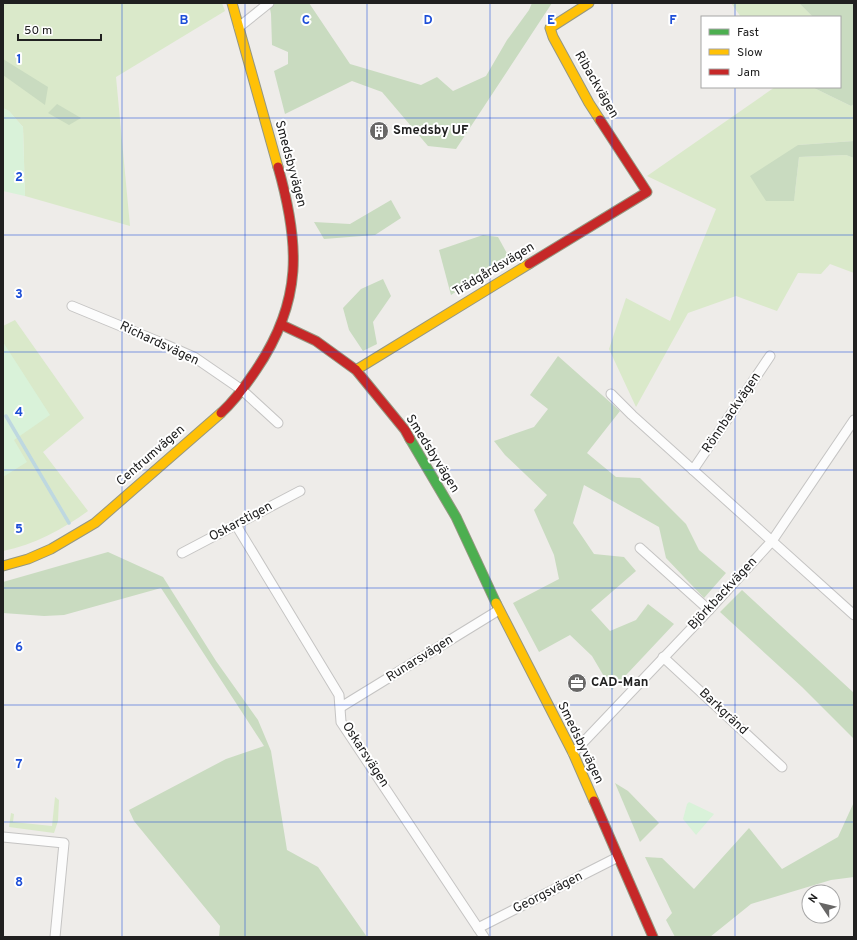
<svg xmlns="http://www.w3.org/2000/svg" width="857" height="940" font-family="Overpass,sans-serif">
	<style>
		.grass { fill: #dae9ca }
		.forest { fill: #c9dbc0 }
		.park { fill: #d9f2d9 }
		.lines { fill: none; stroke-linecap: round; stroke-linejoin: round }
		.stream { stroke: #bed8e0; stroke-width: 3.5 }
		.street-casing { stroke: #c5c4c3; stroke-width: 11 }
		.fast-casing { stroke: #959781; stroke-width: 11 }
		.slow-casing { stroke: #959781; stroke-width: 11 }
		.jam-casing { stroke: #959781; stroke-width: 11 }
		.street { stroke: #fcfcfc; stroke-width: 9 }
		.fast { stroke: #4caf50; stroke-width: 9 }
		.slow { stroke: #ffc107; stroke-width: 9 }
		.jam { stroke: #c62828; stroke-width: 9 }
		.grid { fill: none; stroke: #1d4ed8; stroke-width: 1; stroke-opacity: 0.55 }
		.labels { text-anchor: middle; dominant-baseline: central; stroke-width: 4; stroke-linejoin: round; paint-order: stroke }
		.street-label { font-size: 13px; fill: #202020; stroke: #fff }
		.poi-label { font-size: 13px; font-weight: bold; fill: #202020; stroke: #fff; text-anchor: start }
		.grid-label { font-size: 13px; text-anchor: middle; font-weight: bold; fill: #1d4ed8; stroke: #fff; stroke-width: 4; stroke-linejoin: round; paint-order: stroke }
	</style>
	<rect width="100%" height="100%" fill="#eeece9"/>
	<g class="grass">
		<polygon points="3,3 222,3 225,11 116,77 130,226 25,196 23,127 9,111 3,108"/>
		<polygon points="731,3 799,3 813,17 741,17"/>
		<polygon points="775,87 812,87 851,106 854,104 854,141 798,145 794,201 799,157 846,155 854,158 854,273 830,264 821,274 798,273 777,311 736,296 688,313 636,407 609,349 626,298 670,321 716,209 647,176"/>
		<path d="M15,320L84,418L43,452L88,511C63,529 34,545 3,551V326Z"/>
		<polygon points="55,797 59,800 58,821 54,833 9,827 11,813 14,814 13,822 52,826"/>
	</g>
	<g class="forest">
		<polygon points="269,3 309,3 350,64 421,85 437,77 453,91 486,76 507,40 529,10 532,3 552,3 456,149 428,146 382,92 352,81 285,114 274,71 288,64 288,52 272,45 271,14"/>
		<polygon points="799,3 854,3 854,104 851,106 812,87 840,87 840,17 813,17"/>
		<polygon points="3,59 48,87 45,105 3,75"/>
		<polygon points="57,104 81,118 69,125 48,113"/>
		<polygon points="854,141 854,158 846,155 799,157 794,201 766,201 750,176 798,145"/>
		<polygon points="391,200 401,218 375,235 324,239 314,222 350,224"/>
		<polygon points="483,235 498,237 509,257 451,295 439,250"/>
		<polygon points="383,279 391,296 373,322 377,344 363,351 349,330 343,308 361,289"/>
		<polygon points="558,356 620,411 587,453 616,477 640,478 686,524 699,550 726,573 704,598 666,558 659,527 584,485 573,523 594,554 624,557 636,571 591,610 610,631 636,620 648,604 674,624 612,690 592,656 570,635 539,652 513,603 559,579 554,555 534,510 547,495 505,455 494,441 534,427 548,409 530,395"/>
		<polygon points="108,552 163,577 216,661 258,720 271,751 287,850 318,867 367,937 219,937 220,926 134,821 129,810 226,759 264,746 161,588 64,615 44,616 3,613 3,582"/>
		<polygon points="742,590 854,693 854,739 802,687 720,612"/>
		<polygon points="615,783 628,791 659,823 640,842"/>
		<polygon points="854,802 854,877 831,880 751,904 710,937 675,937 666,920 672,913 645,857 662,858 694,889 749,828 782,869 838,837"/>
	</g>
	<g class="park">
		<polygon points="3,108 9,111 23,127 25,196 3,191"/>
		<polygon points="3,342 50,415 14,440 27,462 3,477"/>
		<polygon points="689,802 714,814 696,835 683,819 687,804"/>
	</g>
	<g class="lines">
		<polyline class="stream" points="6,416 69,523"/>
		<g class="street-casing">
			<g id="street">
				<polyline points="239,27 269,3"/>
				<polyline points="72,306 162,343 194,357 242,390 278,423"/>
				<polyline points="611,394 632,415 854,615"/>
				<polyline points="693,470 770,356"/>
				<polyline points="236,525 339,695 341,722 484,937"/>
				<polyline points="640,548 709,610"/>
				<polyline points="182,553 300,491"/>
				<polyline points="663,657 782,767"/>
				<polyline points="341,707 499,610"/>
				<polyline points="573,753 709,610 772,541 854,420"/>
				<polyline points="3,837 64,843 55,937"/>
				<polyline points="478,928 618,857"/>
			</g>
		</g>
		<g class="fast-casing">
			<polyline id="fast" points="410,439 456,517 496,603"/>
		</g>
		<g class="slow-casing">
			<g id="slow">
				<polyline points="232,3 278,167"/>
				<polyline points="589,3 550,28 553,37 589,103 600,120"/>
				<polyline points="356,370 529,264"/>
				<polyline points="3,566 28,559 51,549 95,523 221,413"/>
				<polyline points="496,603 573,753 594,801"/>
			</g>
		</g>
		<g class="jam-casing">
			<g id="jam">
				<polyline points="529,264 647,192 600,120"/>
				<polyline points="282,325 316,341 356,370 405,430 410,439"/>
				<path d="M221,413C234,401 246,385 256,370C303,301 300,244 278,167"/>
				<polyline points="594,801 653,937"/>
			</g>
		</g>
		<use href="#street" class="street"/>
		<use href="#fast" class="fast"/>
		<use href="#slow" class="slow"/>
		<use href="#jam" class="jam"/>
	</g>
	<path class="grid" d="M122,3V937M245,3V937M367,3V937M490,3V937M612,3V937M735,3V17M735,87V937M3,118H854M3,235H854M3,352H854M3,470H854M3,588H854M3,705H854M3,822H854"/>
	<defs>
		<g id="building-disc" transform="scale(1)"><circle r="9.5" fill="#686766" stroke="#fff"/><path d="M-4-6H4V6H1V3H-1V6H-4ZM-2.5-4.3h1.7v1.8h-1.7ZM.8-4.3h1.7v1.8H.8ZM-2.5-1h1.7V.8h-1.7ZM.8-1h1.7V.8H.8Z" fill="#fff"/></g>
		<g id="office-disc" transform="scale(1)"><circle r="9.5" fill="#686766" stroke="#fff"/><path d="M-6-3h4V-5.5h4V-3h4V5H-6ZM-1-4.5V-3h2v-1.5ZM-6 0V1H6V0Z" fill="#fff"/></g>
	</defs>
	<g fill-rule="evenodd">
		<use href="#building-disc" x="379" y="131"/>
		<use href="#office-disc" x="577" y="683"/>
	</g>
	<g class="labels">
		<g class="street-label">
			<text transform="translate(596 85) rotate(60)">Ribackvägen</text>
			<text transform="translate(290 164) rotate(75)">Smedsbyvägen</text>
			<text transform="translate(494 270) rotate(-31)">Trädgårdsvägen</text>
			<text transform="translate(159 344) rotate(25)">Richardsvägen</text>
			<text transform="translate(732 413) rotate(-56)">Rönnbackvägen</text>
			<text transform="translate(432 454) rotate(58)">Smedsbyvägen</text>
			<text transform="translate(151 456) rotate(-41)">Centrumvägen</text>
			<text transform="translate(241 522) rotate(-28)">Oskarstigen</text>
			<text transform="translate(723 594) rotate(-47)">Björkbackvägen</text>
			<text transform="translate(420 659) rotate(-32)">Runarsvägen</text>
			<text transform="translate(723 712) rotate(43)">Barkgränd</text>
			<text transform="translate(580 743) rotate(64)">Smedsbyvägen</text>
			<text transform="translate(365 755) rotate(57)">Oskarsvägen</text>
			<text transform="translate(548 893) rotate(-27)">Georgsvägen</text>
		</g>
		<g class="poi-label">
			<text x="393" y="131">Smedsby UF</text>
			<text x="591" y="683">CAD-Man</text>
		</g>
	</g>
	<g class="grid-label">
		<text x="184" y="24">B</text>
		<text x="306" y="24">C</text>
		<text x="428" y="24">D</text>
		<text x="551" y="24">E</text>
		<text x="673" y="24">F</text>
		<text x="19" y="63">1</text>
		<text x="19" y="181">2</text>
		<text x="19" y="298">3</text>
		<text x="19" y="416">4</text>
		<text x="19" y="533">5</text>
		<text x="19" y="651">6</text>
		<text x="19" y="768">7</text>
		<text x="19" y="886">8</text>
	</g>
	<rect width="857" height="940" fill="none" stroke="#202020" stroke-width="8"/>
	<rect x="701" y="16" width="140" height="72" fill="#ffffff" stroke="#a6a6a6"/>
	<rect x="709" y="29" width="20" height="6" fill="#4caf50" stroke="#a6a6a6"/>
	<text x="737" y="36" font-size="12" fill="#202020">Fast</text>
	<rect x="709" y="49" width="20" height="6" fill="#ffc107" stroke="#a6a6a6"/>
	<text x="737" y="56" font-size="12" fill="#202020">Slow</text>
	<rect x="709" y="69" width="20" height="6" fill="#c62828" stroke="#a6a6a6"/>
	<text x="737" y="76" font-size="12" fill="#202020">Jam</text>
	<g transform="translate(821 904) rotate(305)"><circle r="19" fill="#ffffff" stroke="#a6a6a6"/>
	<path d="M0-3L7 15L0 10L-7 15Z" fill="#686766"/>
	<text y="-6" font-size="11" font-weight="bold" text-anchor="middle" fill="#202020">N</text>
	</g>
	<path d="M18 34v6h83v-6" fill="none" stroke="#202020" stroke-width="2"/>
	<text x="24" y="34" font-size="12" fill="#202020" stroke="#ffffff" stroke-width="3" paint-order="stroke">50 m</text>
</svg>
